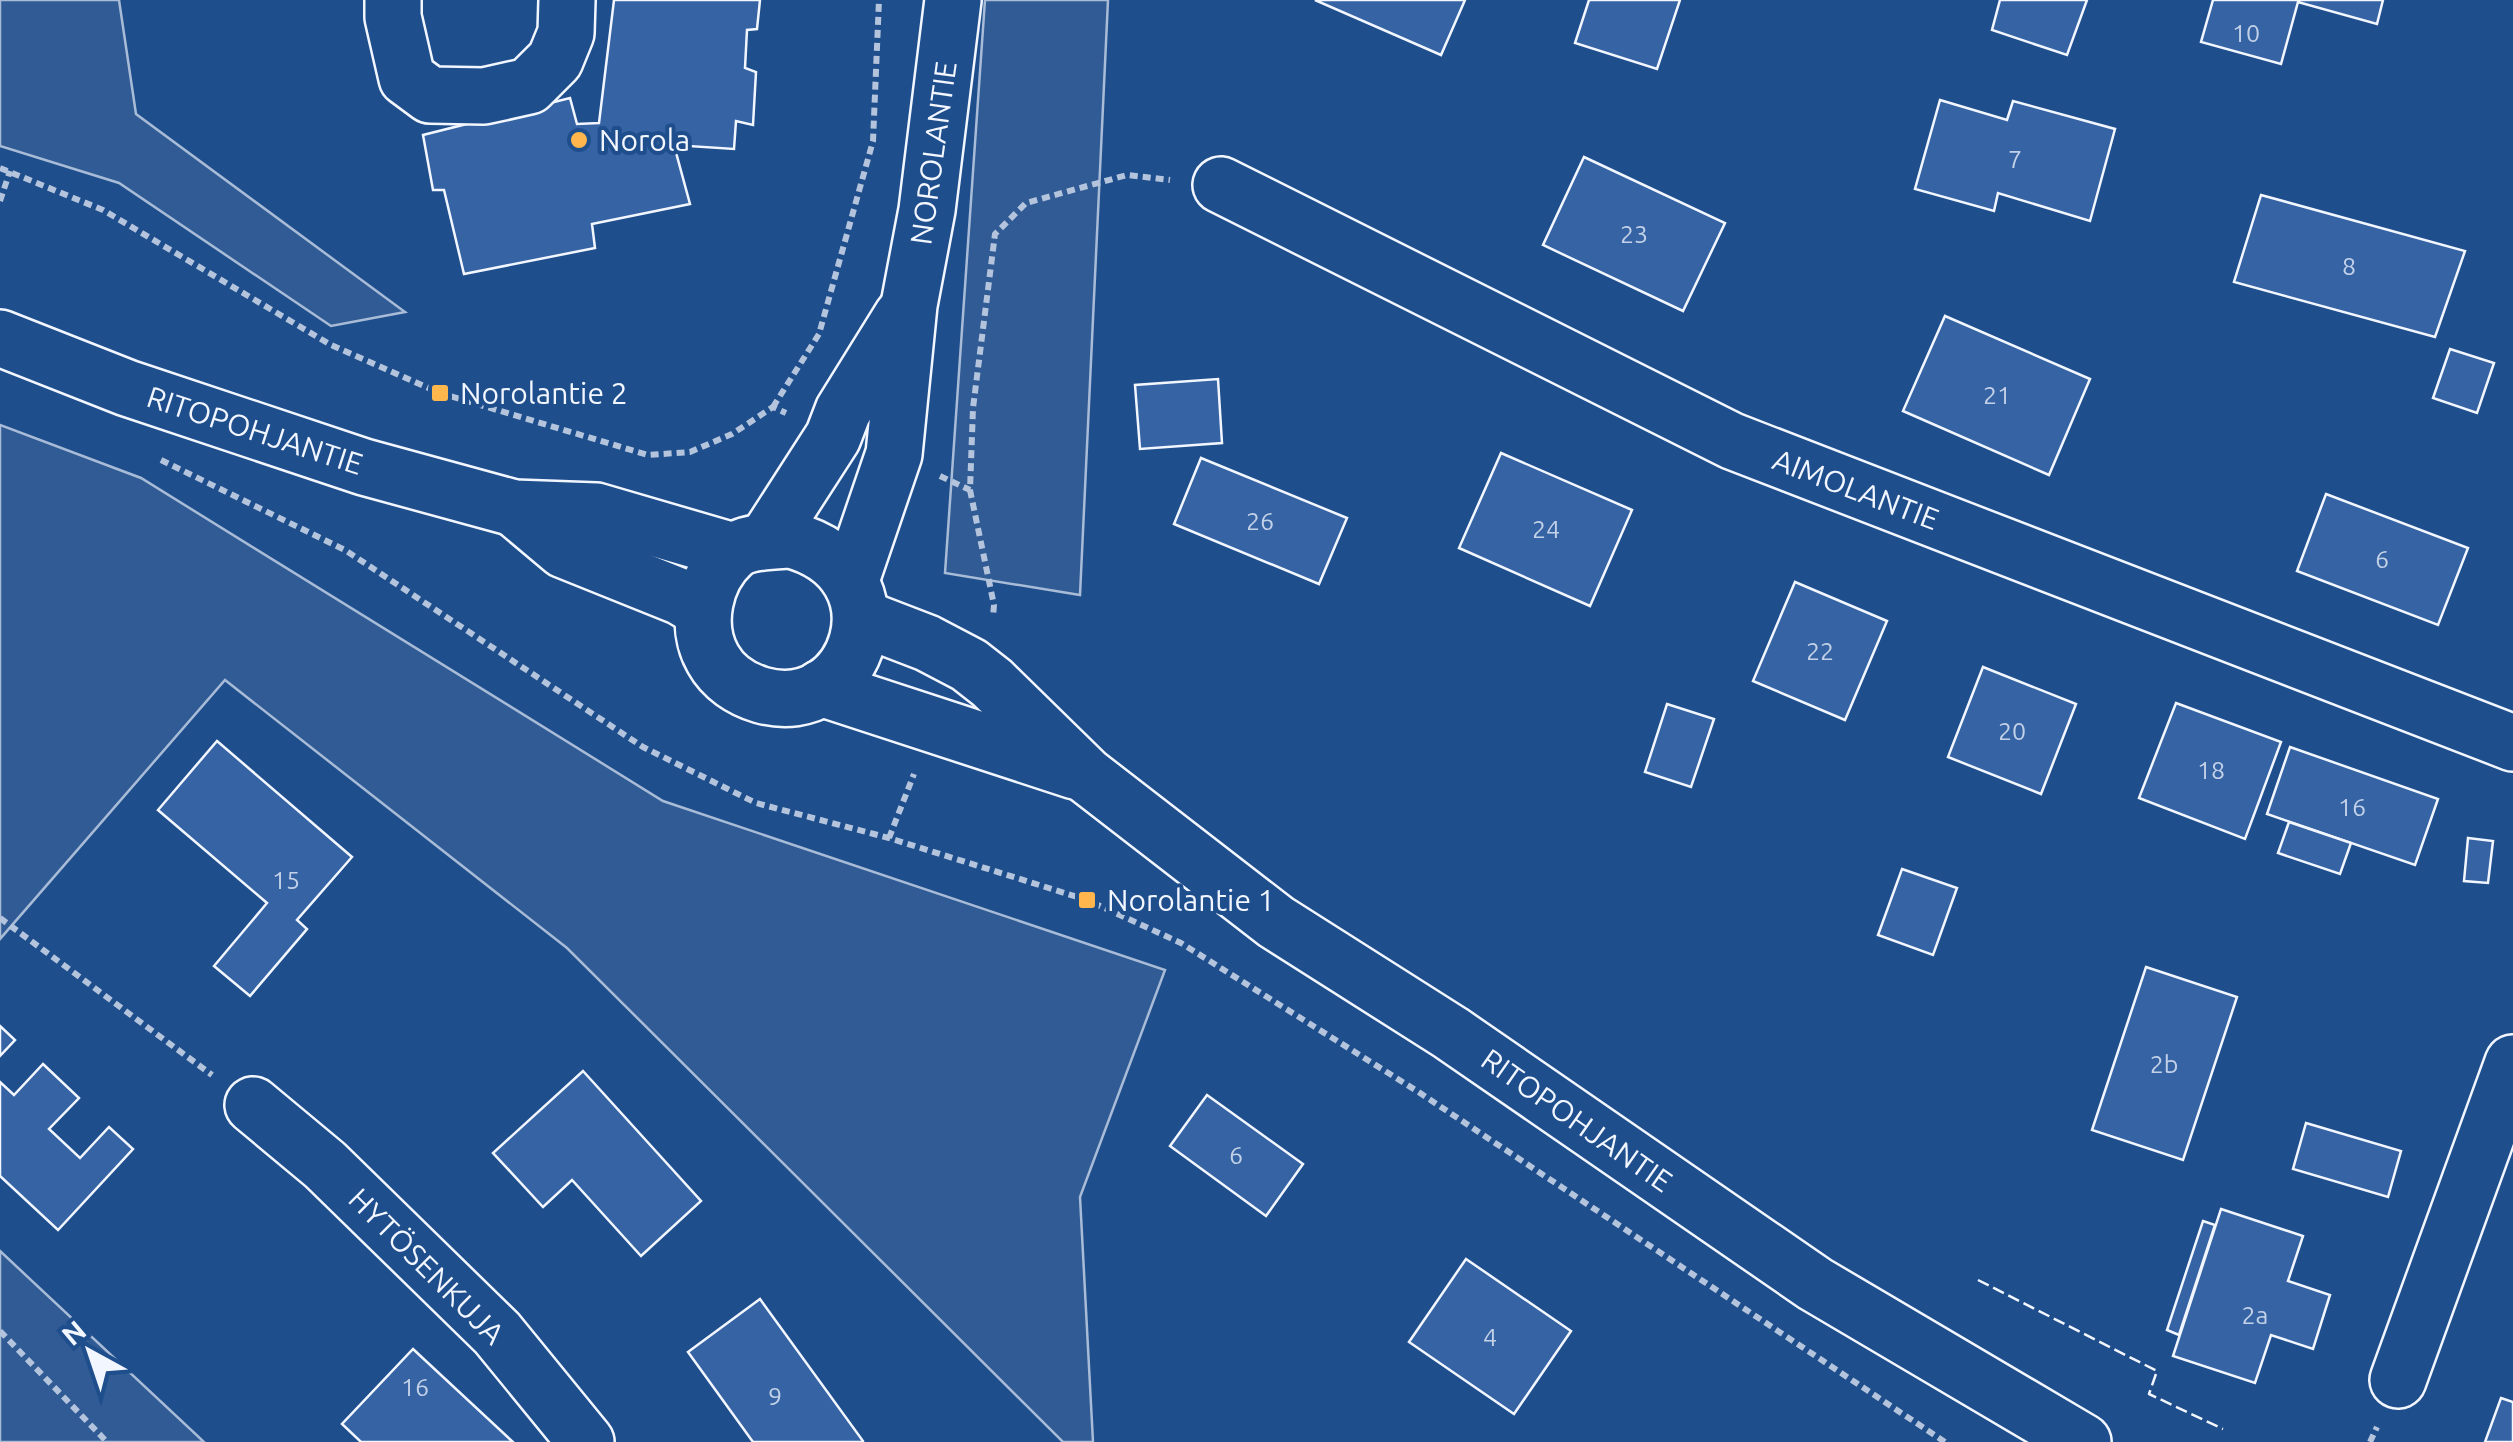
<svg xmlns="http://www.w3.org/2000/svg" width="2513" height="1442" font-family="Ubuntu,sans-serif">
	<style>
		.built { fill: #305b95; stroke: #a8bbd7; stroke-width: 2.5 }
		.building { fill: #3563a3; stroke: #f2f6ff; stroke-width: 2.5 }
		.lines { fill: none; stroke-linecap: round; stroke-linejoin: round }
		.minor-casing { stroke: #f2f6ff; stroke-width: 60 }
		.major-casing { stroke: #f2f6ff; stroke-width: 60 }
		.path { stroke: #b3c4dc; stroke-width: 6; stroke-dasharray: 8 5; stroke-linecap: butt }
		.minor { stroke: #1f4e8c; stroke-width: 55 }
		.major { stroke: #1f4e8c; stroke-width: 55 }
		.fence { stroke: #f2f6ff; stroke-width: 2.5; stroke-dasharray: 12 5; stroke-linecap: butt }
		.poi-dot { fill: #ffb74d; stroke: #1f4e8c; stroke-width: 4 }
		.labels { text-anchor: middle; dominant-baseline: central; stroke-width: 8; stroke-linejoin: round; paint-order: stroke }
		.number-label { font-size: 25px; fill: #c3d1e8 }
		.poi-label { font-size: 30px; fill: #f2f6ff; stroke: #1f4e8c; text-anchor: start }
		.street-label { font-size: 30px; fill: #f2f6ff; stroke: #1f4e8c }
	</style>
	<rect width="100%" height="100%" fill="#1f4e8c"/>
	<g class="built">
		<polygon points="0,0 119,0 136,114 405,312 331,326 119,183 0,146"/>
		<polygon points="985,0 1108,0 1080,595 945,573"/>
		<polygon points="0,425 141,478 663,801 1165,970 1080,1197 1093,1442 1063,1442 567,948 225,680 0,939"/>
		<polygon points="0,1251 204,1442 0,1442"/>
	</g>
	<g class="building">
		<polygon points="614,0 760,0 757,29 747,30 745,68 756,72 753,125 736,121 734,149 674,145 690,204 592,224 595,248 464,274 444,190 433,190 423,135 570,98 577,124 599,123"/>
		<polygon points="1315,0 1465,0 1441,55"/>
		<polygon points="1589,0 1680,0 1657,69 1575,43"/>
		<polygon points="2000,0 2087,0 2067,55 1992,30"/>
		<polygon points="2213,0 2383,0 2377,24 2298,2 2281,64 2201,42"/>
		<polygon points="1940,100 2007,120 2013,101 2115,129 2090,221 1998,193 1994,211 1915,189"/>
		<polygon points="1584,157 1725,223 1683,311 1543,245"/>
		<polygon points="2261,195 2465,251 2435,337 2234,282"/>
		<polygon points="1945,316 2090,379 2049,475 1903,411"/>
		<polygon points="2450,349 2494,363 2477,413 2433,398"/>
		<polygon points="1218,379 1222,443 1140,449 1135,385"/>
		<polygon points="1501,453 1632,510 1590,606 1459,548"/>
		<polygon points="1201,458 1347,518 1319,584 1174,524"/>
		<polygon points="2326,494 2468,548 2438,625 2297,571"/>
		<polygon points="1795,582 1887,621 1845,720 1753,681"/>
		<polygon points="1983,667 2076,704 2041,794 1948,757"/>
		<polygon points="2176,703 2281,742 2245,839 2139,798"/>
		<polygon points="1667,704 1714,719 1691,787 1645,772"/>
		<polygon points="217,741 352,857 297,920 307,929 250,996 214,966 267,903 158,810"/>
		<polygon points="2290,747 2438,799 2415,865 2267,814"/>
		<polygon points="2289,822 2351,843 2340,874 2278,853"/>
		<polygon points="2468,838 2493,841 2488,883 2464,881"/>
		<polygon points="1902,869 1957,888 1933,955 1878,935"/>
		<polygon points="2146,967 2237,997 2183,1160 2092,1130"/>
		<polygon points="0,1026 15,1040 0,1056"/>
		<polygon points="43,1064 79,1098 49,1129 80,1158 109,1127 133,1149 58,1230 0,1176 0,1082 14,1095"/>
		<polygon points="583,1071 701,1201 641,1256 572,1180 543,1207 493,1153"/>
		<polygon points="1207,1095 1303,1164 1266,1216 1170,1146"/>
		<polygon points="2306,1123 2401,1151 2388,1197 2293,1169"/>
		<polygon points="2221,1209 2303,1236 2288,1281 2330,1295 2313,1349 2271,1335 2255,1383 2173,1356"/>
		<polygon points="2203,1221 2215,1225 2179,1335 2167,1330"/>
		<polygon points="1466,1259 1571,1331 1514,1414 1409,1342"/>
		<polygon points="760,1299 863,1441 862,1442 753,1442 688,1352"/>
		<polygon points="413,1349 513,1442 361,1442 342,1424"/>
		<polygon points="2501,1398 2513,1402 2513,1442 2485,1442"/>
	</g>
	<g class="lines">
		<g class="minor-casing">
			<g id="minor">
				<polyline points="393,0 393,17 407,78 430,95 484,96 529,86 555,60 566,33 567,0"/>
				<polyline points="1221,185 1732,441 2513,743"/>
				<polyline points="766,541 833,437 843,411 902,316"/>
				<polyline points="851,580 894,454 909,305 927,210 953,0"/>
				<polyline points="253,1105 325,1165 497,1333 586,1442"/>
				<polyline points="2398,1380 2513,1063"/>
			</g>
		</g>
		<g class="major-casing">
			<g id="major">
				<polyline points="0,338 127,388 364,467 514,508 596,511 733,551"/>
				<polyline points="514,508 564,550 681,597 703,610"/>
				<path d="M791,540C910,572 859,723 761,695C741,689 723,677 713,659C694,626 704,578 732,553C745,541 774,541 791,540Z"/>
				<polyline points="862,618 927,643 969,665 992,683 1086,775 1276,922 1451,1033 1815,1284 2083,1442"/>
				<polyline points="821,688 1075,771"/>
			</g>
		</g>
		<g class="path">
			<polyline points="0,168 103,210 331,345 440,393 648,455 690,452 732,434 773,407 786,413"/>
			<polyline points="0,201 10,171"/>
			<polyline points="773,407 819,334 873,141 879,0"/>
			<polyline points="161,460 345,550 643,747 756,803 889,838 1087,900 1181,943 1417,1091 1945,1442"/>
			<polyline points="940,476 970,490 973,408 995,234 1026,203 1127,175 1170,180"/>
			<polyline points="970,490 994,605 993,617"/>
			<polyline points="889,838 914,774"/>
			<polyline points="0,918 212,1075"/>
			<polyline points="0,1331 107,1442"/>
			<polyline points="2370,1442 2377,1427"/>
		</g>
		<use href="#minor" class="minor"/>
		<use href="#major" class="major"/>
		<polyline class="fence" points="1978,1280 2157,1371 2149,1394 2223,1429"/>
	</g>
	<g class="poi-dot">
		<circle cx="579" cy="140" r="10"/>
		<rect x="430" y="383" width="20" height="20" rx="5"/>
		<rect x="1077" y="890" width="20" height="20" rx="5"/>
	</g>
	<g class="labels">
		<g class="number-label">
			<text x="2246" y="33">10</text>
			<text x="2015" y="159">7</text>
			<text x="1634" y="234">23</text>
			<text x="2349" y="266">8</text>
			<text x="1997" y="395">21</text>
			<text x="1260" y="521">26</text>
			<text x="1546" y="529">24</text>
			<text x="2382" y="559">6</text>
			<text x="1820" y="651">22</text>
			<text x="2012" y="731">20</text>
			<text x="2211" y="770">18</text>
			<text x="2352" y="807">16</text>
			<text x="286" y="880">15</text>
			<text x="2164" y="1064">2b</text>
			<text x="1236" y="1155">6</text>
			<text x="2255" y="1315">2a</text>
			<text x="1490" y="1337">4</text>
			<text x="415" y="1387">16</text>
			<text x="775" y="1396">9</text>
		</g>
		<g class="poi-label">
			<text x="599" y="140">Norola</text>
			<text x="460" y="393">Norolantie 2</text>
			<text x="1107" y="900">Norolantie 1</text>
		</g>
		<g class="street-label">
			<text transform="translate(933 153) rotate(-82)">NOROLANTIE</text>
			<text transform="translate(255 430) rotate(18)">RITOPOHJANTIE</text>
			<text transform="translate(1856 489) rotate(21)">AIMOLANTIE</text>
			<text transform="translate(1577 1120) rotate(35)">RITOPOHJANTIE</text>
			<text transform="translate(427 1266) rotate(45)">HYTÖSENKUJA</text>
		</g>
	</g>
	<g transform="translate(90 1352) rotate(320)" stroke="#1f4e8c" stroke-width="8" paint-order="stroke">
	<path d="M0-8L18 38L0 25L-18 38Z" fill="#f2f6ff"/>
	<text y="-15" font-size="28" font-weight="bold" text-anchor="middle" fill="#f2f6ff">N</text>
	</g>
</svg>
